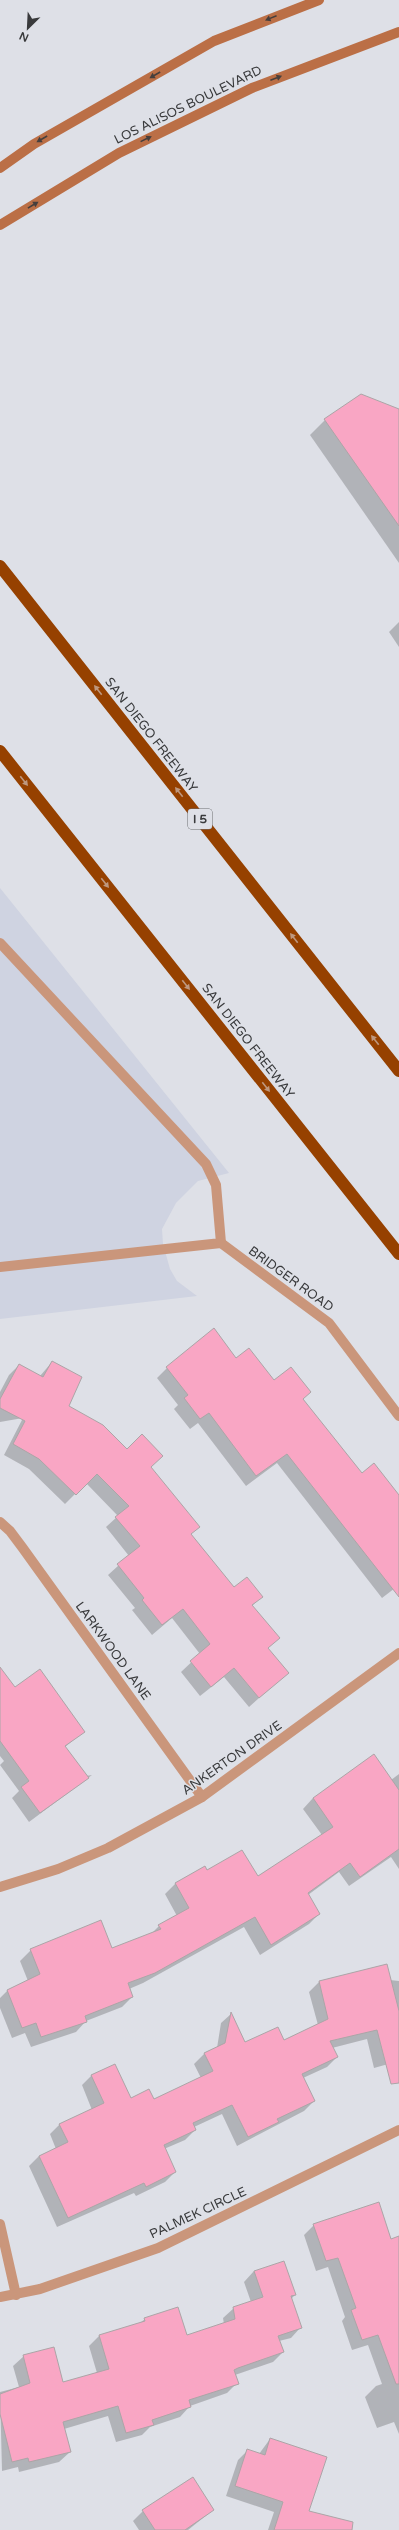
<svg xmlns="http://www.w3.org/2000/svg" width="399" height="2530" font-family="'Varela Round',sans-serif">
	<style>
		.built { fill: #cfd3e1 }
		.shadow { fill: #0003 }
		.building { fill: #f9a6c4; stroke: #aca5a7 }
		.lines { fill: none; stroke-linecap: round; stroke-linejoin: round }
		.lane { stroke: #ca967b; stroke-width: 10 }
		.street { stroke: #ca967b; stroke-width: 10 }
		.secondary { stroke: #bb6f46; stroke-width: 10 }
		.highway { stroke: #964100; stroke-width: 12 }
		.oneway { fill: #463f3d }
		.oneway2 { fill: #be987f }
		.labels { text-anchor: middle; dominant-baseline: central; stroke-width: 3; stroke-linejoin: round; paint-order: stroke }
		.shield { fill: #dee0e7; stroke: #6a6c6f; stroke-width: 1 }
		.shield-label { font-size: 12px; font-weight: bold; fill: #393a3c }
		.street-label { font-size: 13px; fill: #393a3c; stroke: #dee0e7 }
	</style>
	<rect width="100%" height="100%" fill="#dee0e7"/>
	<polygon class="built" points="0,888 229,1173 198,1181 176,1203 162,1229 163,1244 170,1269 177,1281 197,1296 0,1319"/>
	<g class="shadow">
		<polygon points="399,410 399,563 310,435 325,420"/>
		<polygon points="399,622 399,647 389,632"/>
		<polygon points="236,1359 302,1399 362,1475 399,1498 399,1585 382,1598 277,1463 246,1486 198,1423 190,1429 174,1409 178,1405 157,1378 167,1368"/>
		<polygon points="52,1362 67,1406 150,1467 198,1527 190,1535 234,1588 261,1597 252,1606 278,1638 267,1649 287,1673 249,1707 224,1677 200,1696 181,1672 200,1654 172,1618 152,1635 132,1610 135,1608 108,1575 129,1556 106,1527 118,1516 86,1483 65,1504 29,1469 4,1455 23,1418 0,1422 0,1392 9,1375 19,1365 40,1376"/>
		<polygon points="0,1668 15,1689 83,1732 65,1747 86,1776 92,1775 29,1822 12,1798 19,1791 0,1765 4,1761 0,1756"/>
		<polygon points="399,1774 399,1869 391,1857 349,1886 339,1872 308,1895 319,1914 309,1924 260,1955 244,1927 143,1983 129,1989 132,1997 122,2007 86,2021 76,2032 31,2047 25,2033 12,2038 0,2008 0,1998 7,1991 28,1981 20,1961 31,1950 111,1949 151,1934 159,1926 177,1916 165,1894 175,1884 204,1867 207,1872 257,1877 322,1835 303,1809 313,1798 391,1780"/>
		<polygon points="386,1965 390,1980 399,1981 399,2061 374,2068 367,2039 332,2048 337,2057 327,2067 303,2078 314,2101 304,2111 237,2146 222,2114 194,2127 195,2130 185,2140 164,2149 175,2172 165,2182 136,2196 134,2193 57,2227 29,2166 39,2156 56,2149 50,2134 60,2124 92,2110 82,2085 92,2075 130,2099 153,2100 201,2078 194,2064 204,2054 217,2048 221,2023 231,2014 245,2043 284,2041 318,2025 309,1992 319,1982"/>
		<polygon points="314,2225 391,2240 399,2237 399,2434 394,2422 377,2428 365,2397 376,2386 382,2384 368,2345 352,2350 342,2321 345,2317 328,2267 316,2271 304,2235"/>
		<polygon points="254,2271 295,2295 291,2299 301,2327 291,2338 279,2341 283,2352 273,2362 235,2375 237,2383 227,2393 190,2406 180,2417 150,2427 142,2435 116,2442 108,2416 64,2429 70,2452 59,2462 19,2472 18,2467 2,2471 0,2392 19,2387 13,2366 24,2356 62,2383 97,2373 89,2346 99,2336 140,2323 145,2319 187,2336 224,2324 223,2318 234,2308 251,2302 244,2282"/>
		<polygon points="270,2439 308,2512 307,2530 268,2530 274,2512 226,2496 238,2460 248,2450 259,2454"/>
		<polygon points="213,2510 188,2530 139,2530 133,2521 143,2511"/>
	</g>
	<g class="building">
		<polygon points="361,394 399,409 399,526 324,419"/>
		<polygon points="214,1328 236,1358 249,1348 274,1380 291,1367 311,1392 303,1399 362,1473 374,1463 399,1495 399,1597 287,1454 256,1476 209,1413 200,1419 184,1398 188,1395 166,1367"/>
		<polygon points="52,1361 82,1377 69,1406 103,1425 127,1449 142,1434 163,1456 151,1467 200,1527 191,1534 234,1587 247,1577 263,1597 252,1605 280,1638 268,1648 289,1673 259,1698 234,1668 211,1687 190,1661 210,1644 183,1609 162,1625 142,1600 144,1598 117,1564 140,1546 115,1517 129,1506 97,1474 76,1495 39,1459 13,1444 25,1421 0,1408 0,1399 19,1364 43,1377"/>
		<polygon points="0,1667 15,1687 40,1669 85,1732 65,1746 89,1778 40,1813 21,1787 29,1781 0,1741"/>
		<polygon points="374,1754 399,1790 399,1849 360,1877 350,1863 308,1893 320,1914 271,1945 255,1917 155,1973 128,1983 133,1997 85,2016 87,2022 41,2037 36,2023 22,2028 7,1990 40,1974 30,1949 101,1920 112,1948 161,1929 158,1925 189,1908 175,1883 205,1866 207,1870 242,1850 258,1876 333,1827 313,1798"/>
		<polygon points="387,1964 399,2011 399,2083 391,2084 377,2030 330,2041 338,2057 302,2074 315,2101 277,2119 279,2122 248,2137 232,2105 193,2123 196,2130 164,2145 176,2172 146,2187 144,2183 68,2218 39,2156 68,2142 59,2124 104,2103 91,2075 115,2064 131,2098 149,2089 154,2099 213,2071 204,2053 225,2043 231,2012 245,2042 278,2027 284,2040 328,2019 319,1981"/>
		<polygon points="379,2202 391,2239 399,2236 399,2384 396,2384 378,2335 362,2340 351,2310 356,2308 338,2258 326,2261 313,2224"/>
		<polygon points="284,2261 296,2295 291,2296 302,2328 278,2336 284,2352 238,2368 234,2370 239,2384 189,2400 191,2407 152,2420 154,2425 126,2433 118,2406 63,2422 71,2452 29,2462 28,2458 12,2462 0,2414 0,2394 30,2383 23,2355 54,2347 63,2382 109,2369 99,2335 145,2321 144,2318 178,2307 187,2335 235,2319 233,2307 263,2297 254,2271"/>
		<polygon points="270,2438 327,2457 309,2511 353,2522 352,2530 274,2530 283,2502 235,2486 247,2449 265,2455"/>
		<polygon points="193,2477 214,2510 185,2530 155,2530 142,2510"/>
	</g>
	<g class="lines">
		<polyline class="lane" points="0,943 206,1164 216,1185 221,1243 0,1267"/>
		<g class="street">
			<polyline points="221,1243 329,1323 399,1416"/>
			<polyline points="0,1522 10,1531 22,1547 202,1797"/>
			<polyline points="0,1887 58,1869 108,1848 202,1797 399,1653"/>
			<polyline points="0,2224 16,2295"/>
			<polyline points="0,2297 40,2289 158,2248 399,2130"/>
		</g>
		<g class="secondary">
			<polyline points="0,168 34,144 214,41 319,0"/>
			<polyline points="0,225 119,153 252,88 399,32"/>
		</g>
		<g class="highway">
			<polyline points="0,566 399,1071"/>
			<polyline points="0,751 399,1254"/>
		</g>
	</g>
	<defs><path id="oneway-solid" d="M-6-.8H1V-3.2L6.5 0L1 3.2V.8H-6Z"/></defs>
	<g class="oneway">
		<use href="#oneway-solid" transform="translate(271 18) rotate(158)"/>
		<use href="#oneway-solid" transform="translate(155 75) rotate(150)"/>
		<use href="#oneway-solid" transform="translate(276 78) rotate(-21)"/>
		<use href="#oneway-solid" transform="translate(42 139) rotate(150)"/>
		<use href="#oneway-solid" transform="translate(146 139) rotate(-26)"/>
		<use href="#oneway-solid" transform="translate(33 205) rotate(-31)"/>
	</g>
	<g class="oneway2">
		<use href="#oneway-solid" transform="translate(98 690) rotate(-128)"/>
		<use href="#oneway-solid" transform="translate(24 781) rotate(52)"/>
		<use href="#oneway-solid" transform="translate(179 792) rotate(-128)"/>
		<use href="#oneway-solid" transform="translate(105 883) rotate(52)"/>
		<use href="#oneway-solid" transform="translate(294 938) rotate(-128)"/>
		<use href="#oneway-solid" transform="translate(186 985) rotate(52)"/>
		<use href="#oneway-solid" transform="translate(375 1040) rotate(-128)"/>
		<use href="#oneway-solid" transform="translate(266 1087) rotate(52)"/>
	</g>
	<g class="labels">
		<rect class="shield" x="188" y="809" width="24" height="20" rx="3"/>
		<g class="shield-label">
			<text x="200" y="819">I 5</text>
		</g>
		<g class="street-label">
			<text transform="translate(188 105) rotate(-26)">LOS ALISOS BOULEVARD</text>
			<text transform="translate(151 735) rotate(52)">SAN DIEGO FREEWAY</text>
			<text transform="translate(248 1041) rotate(52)">SAN DIEGO FREEWAY</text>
			<text transform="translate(291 1279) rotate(36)">BRIDGER ROAD</text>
			<text transform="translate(113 1651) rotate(54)">LARKWOOD LANE</text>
			<text transform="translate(232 1758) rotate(-35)">ANKERTON DRIVE</text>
			<text transform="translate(198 2213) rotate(-25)">PALMEK CIRCLE</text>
		</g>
	</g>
	<g transform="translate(28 28) rotate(204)" stroke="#dee0e7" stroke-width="3" paint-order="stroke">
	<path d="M0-3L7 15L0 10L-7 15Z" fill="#393a3c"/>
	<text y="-6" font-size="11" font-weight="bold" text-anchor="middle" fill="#393a3c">N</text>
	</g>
</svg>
